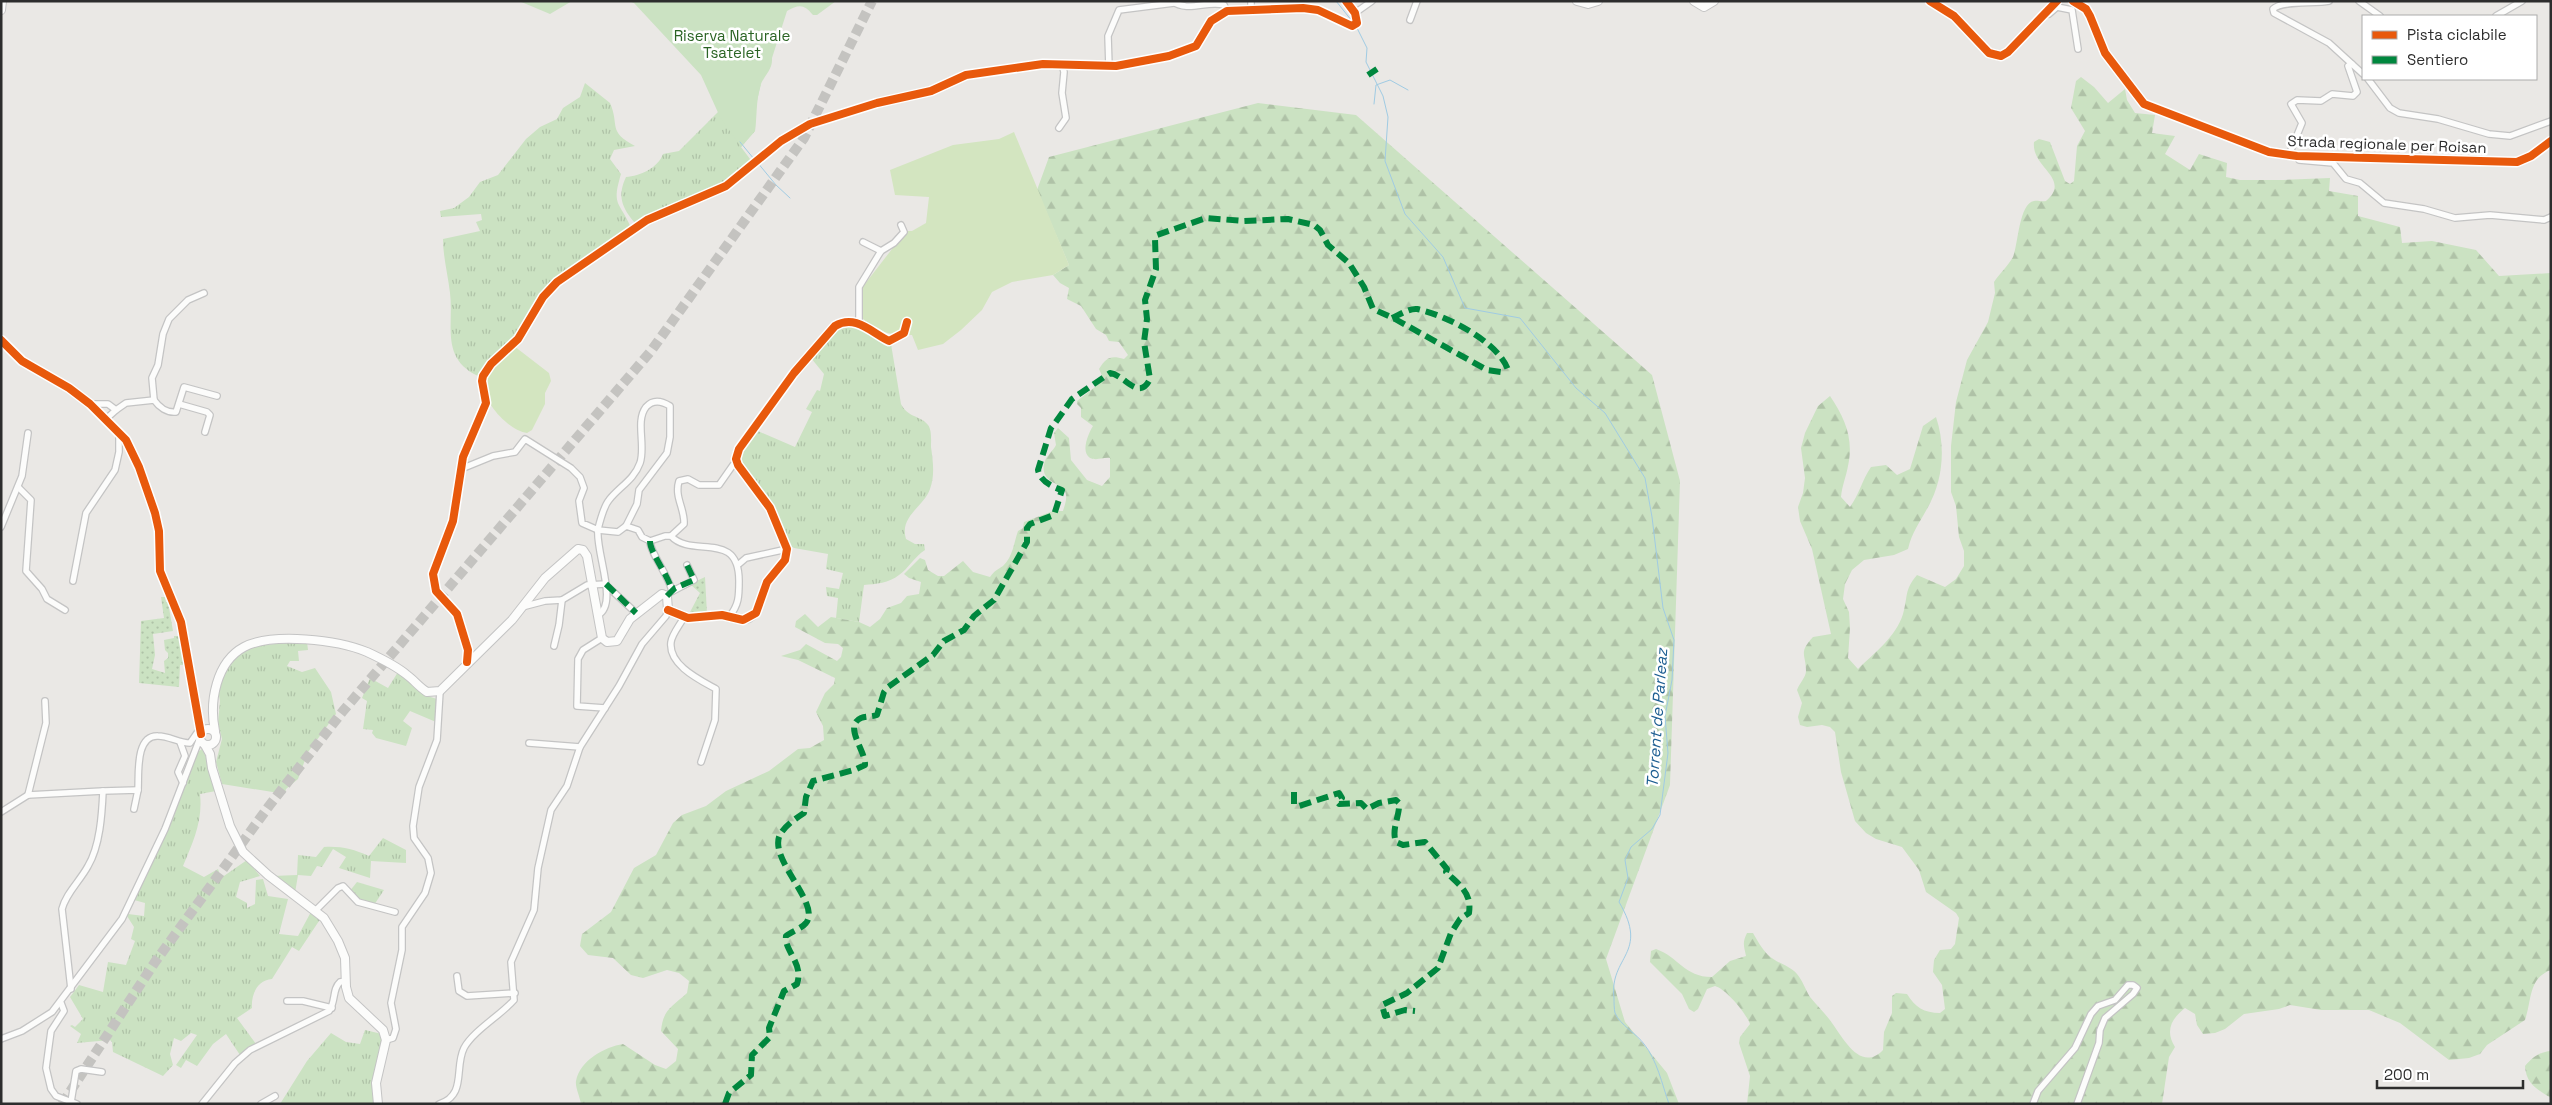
<svg xmlns="http://www.w3.org/2000/svg" width="2552" height="1105" font-family="'Space Grotesk',sans-serif">
	<style>
		.grass { fill: url(#grass-tufts) }
		.forest { fill: url(#forest-firs) }
		.park { fill: #cbe2c2 }
		.garden { fill: url(#garden-dots) }
		.pitch { fill: #d3e5c0 }
		.lines { fill: none; stroke-linecap: round; stroke-linejoin: round }
		.stream { stroke: #a0cbe3; stroke-width: 1 }
		.highway-tunnel { stroke: #c4c3c0; stroke-width: 10; stroke-dasharray: 10 5; stroke-linecap: butt }
		.street-casing { stroke: #c4c4c4; stroke-width: 8 }
		.secondary-casing { stroke: #c4c4c4; stroke-width: 10 }
		.street { stroke: #fcfcfb; stroke-width: 5.5 }
		.secondary { stroke: #fcfcfb; stroke-width: 8 }
		.quiet { stroke: #00873e; stroke-width: 6; stroke-dasharray: 12 6; stroke-linecap: butt }
		.cycleway-casing { stroke: #fff; stroke-width: 11 }
		.cycleway { stroke: #e8590c; stroke-width: 8 }
		.labels { text-anchor: middle; dominant-baseline: central; stroke-width: 5; stroke-linejoin: round; paint-order: stroke }
		.park-label { font-size: 15px; fill: #2b6424; stroke: #fff }
		.street-label { font-size: 15px; fill: #2d2d2d; stroke: #fff }
		.water-label { font-size: 16px; font-style: italic; fill: #1d5e92; stroke: #fff }
	</style>
	<defs>
		<pattern id="grass-tufts" width="24" height="20" patternUnits="userSpaceOnUse" patternTransform="scale(1.25)"><rect width="24" height="20" fill="#cbe2c2"/><path d="M3 7l-1-3M5 7V3M7 7l1-3M15 17l-1-3M17 17v-4M19 17l1-3" fill="none" stroke="#afc2a7"/></pattern>
		<pattern id="forest-firs" width="22" height="20" patternUnits="userSpaceOnUse" patternTransform="scale(1.25)"><rect width="22" height="20" fill="#cbe2c2"/><path d="M5 1l3.5 6h-7zM16 11l3.5 6h-7z" fill="#afc2a7"/></pattern>
		<pattern id="garden-dots" width="8" height="8" patternUnits="userSpaceOnUse" patternTransform="scale(1.25)"><rect width="8" height="8" fill="#cbe2c2"/><path d="M2 2h.1M6 6h.1" fill="none" stroke="#afc2a7" stroke-width="1.8" stroke-linecap="round"/></pattern>
	</defs>
	<rect width="100%" height="100%" fill="#eae8e5"/>
	<g class="grass">
		<path d="M585,83L610,103C620,126 607,131 635,146L614,150L610,159L621,174C611,207 620,201 631,228L563,275L517,337L478,376C440,358 454,325 450,293C448,275 443,257 443,239L480,231L476,222L482,220L481,214L441,217L440,211L454,208L469,197L480,182L498,175L526,139L540,127L557,119L563,108L580,97Z"/>
		<path d="M761,84L756,105L755,131L741,147L753,163L732,179L713,189L635,223C622,208 617,196 626,177C640,176 658,168 663,154L679,151L729,101Z"/>
		<path d="M851,324L891,344L901,404C908,418 920,415 928,425C932,430 931,441 931,447C933,461 935,476 930,489C924,507 899,516 906,539L915,544H924L925,550C914,557 909,568 899,575C889,583 876,584 864,585L859,622L836,618L838,598L827,596L826,587L839,589L843,573L826,569L828,554L794,548L789,545L738,459L753,429L795,447L812,412L806,409L817,390L820,391L824,374L811,358L836,329Z"/>
		<polygon points="296,642 307,642 308,650 298,651 299,661 290,661 287,666 302,672 315,668 331,692 336,714 308,752 298,779 286,789 285,794 222,784 216,762 222,739 218,723 220,701 218,690 223,676 235,658 243,651 254,646"/>
		<polygon points="398,672 424,695 437,699 436,722 410,711 403,721 412,728 406,746 376,738 372,733 373,730 363,729 367,701 362,698 370,678 388,688"/>
		<path d="M203,748L216,791L200,794C203,821 193,842 183,866L204,877L218,869L221,878L247,860L260,876L240,882L236,897L247,903V908L255,904L256,880L263,879L268,896L288,899L279,934L298,936L312,910L321,918L299,951L292,947L272,979C257,980 251,995 252,1008L237,1018L256,1044L240,1055L226,1034L213,1044L197,1066L186,1060L181,1068L176,1065L197,1035L191,1033L181,1041L174,1038L170,1054L173,1065L163,1076L113,1052L112,1042L110,1040L77,1043L81,1034L70,1026L72,1025L75,1027L83,1019L70,997L79,985L103,992L108,962L126,965L135,941L131,939L134,927L127,916L128,914L144,916L145,903L134,900L171,821L197,753Z"/>
		<path d="M383,838L406,850V863L371,861L370,878L339,868L346,857L333,849L322,867L317,866L311,876L298,875L295,893L273,876L297,875L298,855L316,857L324,847C341,846 353,849 369,856Z"/>
		<polygon points="357,882 384,890 374,905 358,900 349,892"/>
		<polygon points="365,1030 382,1034 383,1038 376,1104 280,1104 307,1061 331,1033 346,1042 360,1044"/>
	</g>
	<g class="forest">
		<path d="M2081,77L2094,87L2108,103L2125,89L2127,100L2135,113L2155,115L2152,133L2175,136L2165,154L2190,170L2199,154L2227,163L2226,177L2240,180H2283L2330,178L2329,191L2358,196V216L2400,227L2402,243L2432,241L2476,250L2499,276L2551,273V970C2528,978 2532,1001 2525,1020L2487,1045L2480,1054L2469,1058L2449,1060L2400,1023L2369,1010H2321L2290,1005L2279,1009L2244,1014L2225,1029L2215,1033L2203,1034L2197,1025L2195,1014L2185,1008C2171,1019 2165,1031 2175,1047L2169,1057L2162,1104H1747L1750,1076L1739,1043L1740,1037L1750,1024C1746,1013 1726,989 1715,986L1707,989L1698,1009L1694,1012L1689,1009L1682,994L1650,962L1651,951L1656,949C1679,957 1684,977 1712,977L1730,961L1746,956C1744,946 1742,943 1747,933H1753C1757,940 1762,949 1768,955C1776,963 1789,965 1797,974C1803,981 1805,989 1810,997C1817,1006 1826,1014 1832,1023C1843,1038 1861,1073 1883,1050L1884,1032L1892,1013V996L1896,993L1907,994C1915,1007 1924,1013 1940,1013L1945,1009L1942,985L1933,972L1934,960L1940,950L1951,949L1955,944L1959,918L1956,913L1926,892L1919,870L1902,847L1876,839L1866,833L1855,821L1841,772L1835,732L1830,727L1822,725L1807,727L1800,725L1798,717L1802,703L1797,690C1799,684 1806,677 1806,671C1806,654 1798,653 1813,637L1831,634L1812,549L1800,521L1798,507L1803,493L1805,478L1801,448L1805,433L1818,406L1830,396C1845,418 1854,439 1848,466C1846,477 1842,486 1841,497L1850,507C1859,495 1862,480 1871,467L1886,465L1897,475L1910,469L1923,426L1936,417C1946,446 1943,481 1928,507C1920,522 1912,532 1908,549L1894,555L1864,560L1852,570L1845,584L1843,599L1849,612L1850,628L1848,658L1858,669C1874,653 1896,637 1903,614C1908,597 1904,590 1917,575L1945,587L1956,579L1964,566V551L1959,537L1956,506L1951,492V446L1956,402L1967,360L1988,322L1995,293L1994,282C1999,274 2008,266 2013,257C2018,246 2019,203 2034,201C2037,200 2042,202 2046,201C2072,178 2031,168 2034,142L2039,139L2050,142L2065,181L2070,184L2074,181L2077,146L2085,131L2071,108L2076,81Z"/>
		<path d="M1258,103L1356,115L1652,375L1680,481L1670,785L1606,959L1625,1022L1667,1073L1679,1104H581C580,1097 575,1087 576,1081C580,1060 605,1047 623,1044L655,1065L666,1069L676,1061L678,1049L661,1031C663,1009 672,1007 687,993L689,981L679,973L667,970L643,978L631,975L613,958L588,955L580,946L582,934L611,912L634,868L656,855L673,823L682,815L706,806L726,791L769,771L798,749L810,748L824,740L823,726L816,712L825,693L834,684L835,678L798,660L781,656L800,650L806,644L837,661L841,657L843,648L838,644L825,643L795,627L796,621L805,614L818,627L831,617L859,622L870,627L880,619L887,608L901,603L907,596L919,594L921,582L909,578L904,574L920,558L925,560L928,570L938,576H944L963,561L973,572L990,577C995,570 997,570 1003,566C1013,557 1014,542 1018,531L1023,528L1024,522L1053,511H1063C1064,507 1067,500 1066,495C1066,482 1037,485 1045,461C1047,455 1053,451 1056,445L1054,433L1058,428L1069,438L1071,460L1087,480L1102,486L1110,477V458C1103,457 1097,461 1090,458C1080,452 1089,432 1093,426L1081,417V408L1077,404V401L1104,380L1099,369C1106,358 1110,355 1124,359L1128,355L1119,342L1109,341L1106,335L1096,329L1081,306L1067,299L1069,288L1060,283L1053,275L1069,265L1037,190L1049,157Z"/>
		<path d="M2551,1051V1098C2537,1089 2526,1084 2525,1066C2533,1057 2539,1052 2551,1051Z"/>
	</g>
	<g class="park">
		<polygon points="519,1 572,1 550,14"/>
		<path d="M629,1H836L817,15H813C804,4 799,4 787,11L772,58C773,70 763,76 760,87C756,102 757,116 755,131L741,147L720,117L701,75L634,3Z"/>
	</g>
	<g class="garden">
		<polygon points="705,577 707,614 689,614 700,593 690,584"/>
		<polygon points="161,597 165,597 166,602 168,602 173,631 153,634 155,655 152,669 165,673 164,661 168,658 168,653 165,650 164,640 174,638 174,636 181,636 184,665 180,665 179,687 139,683 141,621 164,618"/>
	</g>
	<g class="pitch">
		<path d="M1014,132L1069,265L1053,275L1012,282L992,292L982,310L961,330L943,344L918,350L912,335C888,335 881,333 862,318L861,289L906,231H912L926,223L929,197L895,195L890,170L953,145L999,139Z"/>
		<path d="M514,346L549,373L551,381L545,393V404L532,430L527,433C507,430 475,396 486,374C492,363 505,355 514,346Z"/>
	</g>
	<g class="lines">
		<g class="stream">
			<polyline points="1336,1 1352,21"/>
			<path d="M1357,28L1367,48L1366,62L1383,96L1388,117L1385,161L1405,214L1443,257L1465,308L1520,318L1576,388L1605,413L1645,478L1652,517L1663,608L1674,640L1672,680L1665,716L1668,753L1660,815L1652,829L1631,847L1625,860L1628,878L1619,902C1650,954 1609,956 1614,998C1614,1002 1614,1009 1615,1013C1620,1025 1637,1034 1644,1044C1657,1060 1662,1084 1669,1104"/>
			<polyline points="1374,104 1376,85 1390,80 1408,90"/>
			<polyline points="740,142 754,159"/>
			<polyline points="757,162 776,185 790,198"/>
		</g>
		<polyline class="highway-tunnel" points="62,1104 155,962 269,806 343,711 651,351 804,138 872,1"/>
		<g class="street-casing">
			<g id="street">
				<path d="M1172,1C1188,13 1207,0 1224,5L1227,11"/>
				<polyline points="1251,1 1251,10"/>
				<path d="M2329,1C2315,4 2282,0 2273,9L2274,13L2329,43L2352,64"/>
				<polyline points="2359,1 2380,16"/>
				<polyline points="1355,13 1372,1"/>
				<polyline points="2049,14 2057,7 2072,10 2078,49"/>
				<polyline points="2496,16 2522,1"/>
				<polyline points="1410,20 1417,1"/>
				<polyline points="1109,67 1108,36 1119,10 1174,3"/>
				<polyline points="2368,79 2390,108 2399,113 2438,119 2489,134 2510,136 2551,121"/>
				<polyline points="1059,128 1066,118 1062,93 1064,72 1062,64"/>
				<polyline points="2289,155 2302,123 2291,104 2297,100 2321,101 2332,94 2353,96 2357,92 2348,66 2352,64 2363,74"/>
				<polyline points="2297,156 2299,160 2333,163 2346,179 2360,183 2384,203 2424,209 2455,218 2490,215 2544,220 2551,217"/>
				<polyline points="863,242 881,251"/>
				<polyline points="859,323 859,287 881,251 894,243 904,232 901,225"/>
				<polyline points="889,341 904,333 907,322"/>
				<polyline points="154,400 152,378 158,365 163,334 169,319 188,300 204,293"/>
				<path d="M90,404H108L116,410L126,403L154,400C159,407 167,413 176,412L184,387L217,396"/>
				<polyline points="179,404 207,412 210,415 205,432"/>
				<polyline points="106,419 116,410"/>
				<path d="M461,469L493,456L515,452L525,439L571,468L580,477L584,488L579,501L582,523L598,530L618,532L626,526L638,530L642,537L650,541L665,536H671L684,524C685,509 674,497 679,481L688,479L699,485H719L733,465L737,463"/>
				<polyline points="18,487 31,500 26,571 42,589 47,599 65,610"/>
				<polyline points="1,527 22,476 28,433"/>
				<path d="M671,536C692,559 739,529 739,581C739,596 739,605 729,617"/>
				<path d="M650,541C650,553 668,574 672,591"/>
				<polyline points="739,564 746,558 787,549"/>
				<polyline points="73,581 86,513 115,470 119,452 119,432"/>
				<polyline points="607,586 636,613"/>
				<polyline points="671,592 694,580 687,565"/>
				<polyline points="522,607 545,601 562,600 587,585 606,584"/>
				<path d="M598,615C619,604 595,551 598,529C600,521 604,506 609,500C619,487 634,480 640,463C646,446 635,421 646,407C653,399 662,401 670,406V437L667,453L639,490L637,504L626,526"/>
				<path d="M684,617C680,625 672,634 671,642C668,665 700,680 716,689L715,720L701,762"/>
				<polyline points="602,638 583,650 578,659 577,706 605,708"/>
				<polyline points="554,646 559,625 562,600"/>
				<polyline points="467,662 468,650 457,614 436,591 433,574 453,521 463,457 486,403 482,381 483,376 491,364 518,339 543,297 557,282 647,220 726,186 781,141 810,124 877,103 931,91 966,75 1043,64 1116,66 1169,56 1196,46 1211,21 1227,11 1303,8 1318,10 1352,26 1357,23 1355,13 1346,1"/>
				<polyline points="180,742 185,756 178,772 183,783"/>
				<polyline points="529,743 580,747"/>
				<path d="M138,790C139,774 135,735 158,736C169,736 179,743 190,743L199,730"/>
				<polyline points="103,791 138,790 134,809"/>
				<polyline points="28,795 46,723 45,701"/>
				<path d="M1,812L28,795L103,791C102,814 100,846 88,866C80,881 66,893 62,909L71,989"/>
				<polyline points="316,910 338,888 343,886 358,902 395,912"/>
				<polyline points="457,976 459,991 467,996 515,993"/>
				<polyline points="287,1001 303,1001 332,1008"/>
				<polyline points="61,1003 64,1011 51,1031 46,1068 51,1089 56,1096 77,1104"/>
				<polyline points="1,1039 22,1031 52,1012 122,919 165,829 200,738"/>
				<polyline points="386,1040 393,1038 396,1029 391,1003 402,950 402,927 425,893 431,873 428,858 414,838 413,826 419,787 437,740 440,691"/>
				<polyline points="71,1102 76,1071 81,1069 102,1072"/>
				<path d="M202,1104L235,1063L250,1050L329,1011C336,1002 332,989 340,982L346,981"/>
				<polyline points="261,1104 275,1096"/>
				<path d="M439,1104C467,1095 454,1068 464,1048C473,1031 501,1015 514,1000L511,962L534,910L538,868L551,810L567,786L580,747L619,686L642,644L666,616L668,610"/>
				<polyline points="2033,1104 2038,1091 2075,1048 2091,1014 2098,1006 2115,1000 2128,985 2133,985 2137,988 2133,994 2105,1018 2100,1030 2099,1043 2077,1104"/>
			</g>
		</g>
		<g class="secondary-casing">
			<g id="secondary">
				<polyline points="1577,1 1588,4 1598,1"/>
				<polyline points="1694,1 1704,7 1714,1"/>
				<polyline points="1930,1 1954,16 1989,53 2001,56 2008,52 2057,1"/>
				<polyline points="2073,1 2086,9 2090,16 2105,53 2144,104 2269,152 2297,156 2517,162 2531,156 2551,141"/>
				<polyline points="1,10 2,1"/>
				<polyline points="1,340 22,361 69,388 90,404 126,440 139,467 155,513 159,531 160,571 181,622 201,734"/>
				<circle cx="208" cy="737" r="8"/>
				<path d="M215,731C209,702 216,662 244,647C273,632 338,640 367,652C380,658 395,665 407,675C414,680 419,687 427,692L440,691L512,620L545,578L578,549L583,550L587,556L602,638L607,642L617,641L630,619L662,594L667,596L668,610L688,618L722,615L743,620L749,618L756,613L767,582L785,560L787,549L770,508L738,465L736,459L739,449L794,373L835,326C855,314 871,332 889,341"/>
				<polyline points="205,745 210,754 212,768 230,826 243,852 268,875 324,918 338,941 345,958 346,987 349,998 383,1030 386,1040 376,1083 378,1104"/>
			</g>
		</g>
		<use href="#street" class="street"/>
		<use href="#secondary" class="secondary"/>
		<g class="quiet">
			<polyline points="1368,75 1377,69"/>
			<path d="M1392,318C1399,315 1410,308 1417,309C1445,315 1498,341 1508,370"/>
			<path d="M650,541C650,553 668,574 672,591"/>
			<polyline points="606,584 636,613"/>
			<polyline points="667,596 675,588 694,580 687,565"/>
			<path d="M1294,792V804L1299,806L1339,793L1342,798L1338,803L1339,804L1361,803L1367,809L1379,803L1396,800L1399,803C1400,816 1391,829 1396,842L1403,845L1425,842L1447,869L1446,872C1459,885 1472,892 1469,913L1460,919L1451,933L1438,968L1407,993L1382,1005L1385,1016L1405,1010L1415,1011"/>
			<path d="M725,1104L729,1093L751,1075L752,1055L770,1037L769,1028L784,991L797,984C804,963 784,951 786,936C792,931 801,929 806,923C821,904 771,862 779,837C783,827 795,819 804,813L806,797L813,781L854,770L865,765C866,751 843,726 861,718C866,716 871,717 877,715L884,692L888,687L933,655L944,641L964,630L974,616L994,600L1027,542V528L1030,524L1054,515L1062,490C1052,487 1040,481 1038,470L1051,428L1055,423L1072,399L1110,373C1125,375 1139,402 1150,379L1144,342L1147,319L1145,300L1156,269L1155,239L1157,235L1206,218L1244,221L1288,219L1314,225L1320,230L1328,245L1349,263L1364,287L1373,309L1395,319L1487,370L1501,372"/>
		</g>
		<g class="cycleway-casing">
			<g id="cycleway">
				<polyline points="1930,1 1954,16 1989,53 2001,56 2008,52 2057,1"/>
				<polyline points="2073,1 2086,9 2090,16 2105,53 2144,104 2269,152 2297,156 2517,162 2531,156 2551,141"/>
				<polyline points="1,340 22,361 69,388 90,404 126,440 139,467 155,513 159,531 160,571 181,622 201,734"/>
				<path d="M668,610L688,618L722,615L743,620L756,613L767,582L785,560L787,549L770,508L738,465L736,459L739,449L794,373L835,326C855,314 871,332 889,341L904,333L907,322"/>
				<polyline points="467,662 468,650 457,614 436,591 433,574 453,521 463,457 486,403 482,381 483,376 491,364 518,339 543,297 557,282 647,220 726,186 781,141 810,124 877,103 931,91 966,75 1043,64 1116,66 1169,56 1196,46 1211,21 1227,11 1303,8 1318,10 1352,26 1357,23 1355,13 1346,1"/>
			</g>
		</g>
		<use href="#cycleway" class="cycleway"/>
	</g>
	<g class="labels">
		<g class="park-label">
			<text x="732" y="35">Riserva Naturale<tspan x="732" dy="17">Tsatelet</tspan></text>
		</g>
		<g class="street-label">
			<text transform="translate(2387 144) rotate(2)">Strada regionale per Roisan</text>
		</g>
		<g class="water-label">
			<text transform="translate(1657 718) rotate(-86)">Torrent de Parleaz</text>
		</g>
	</g>
	<rect width="2552" height="1105" fill="none" stroke="#2d2d2d" stroke-width="5"/>
	<rect x="2362" y="15" width="175" height="65" fill="#ffffff" stroke="#ababab"/>
	<rect x="2372" y="31" width="25" height="8" fill="#e8590c" stroke="#ababab"/>
	<text x="2407" y="40" font-size="15" fill="#2d2d2d">Pista ciclabile</text>
	<rect x="2372" y="56" width="25" height="8" fill="#00873e" stroke="#ababab"/>
	<text x="2407" y="65" font-size="15" fill="#2d2d2d">Sentiero</text>
	<path d="M2377 1080v8h146v-8" fill="none" stroke="#2d2d2d" stroke-width="2.5"/>
	<text x="2384" y="1080" font-size="15" fill="#2d2d2d" stroke="#ffffff" stroke-width="4" paint-order="stroke">200 m</text>
</svg>
